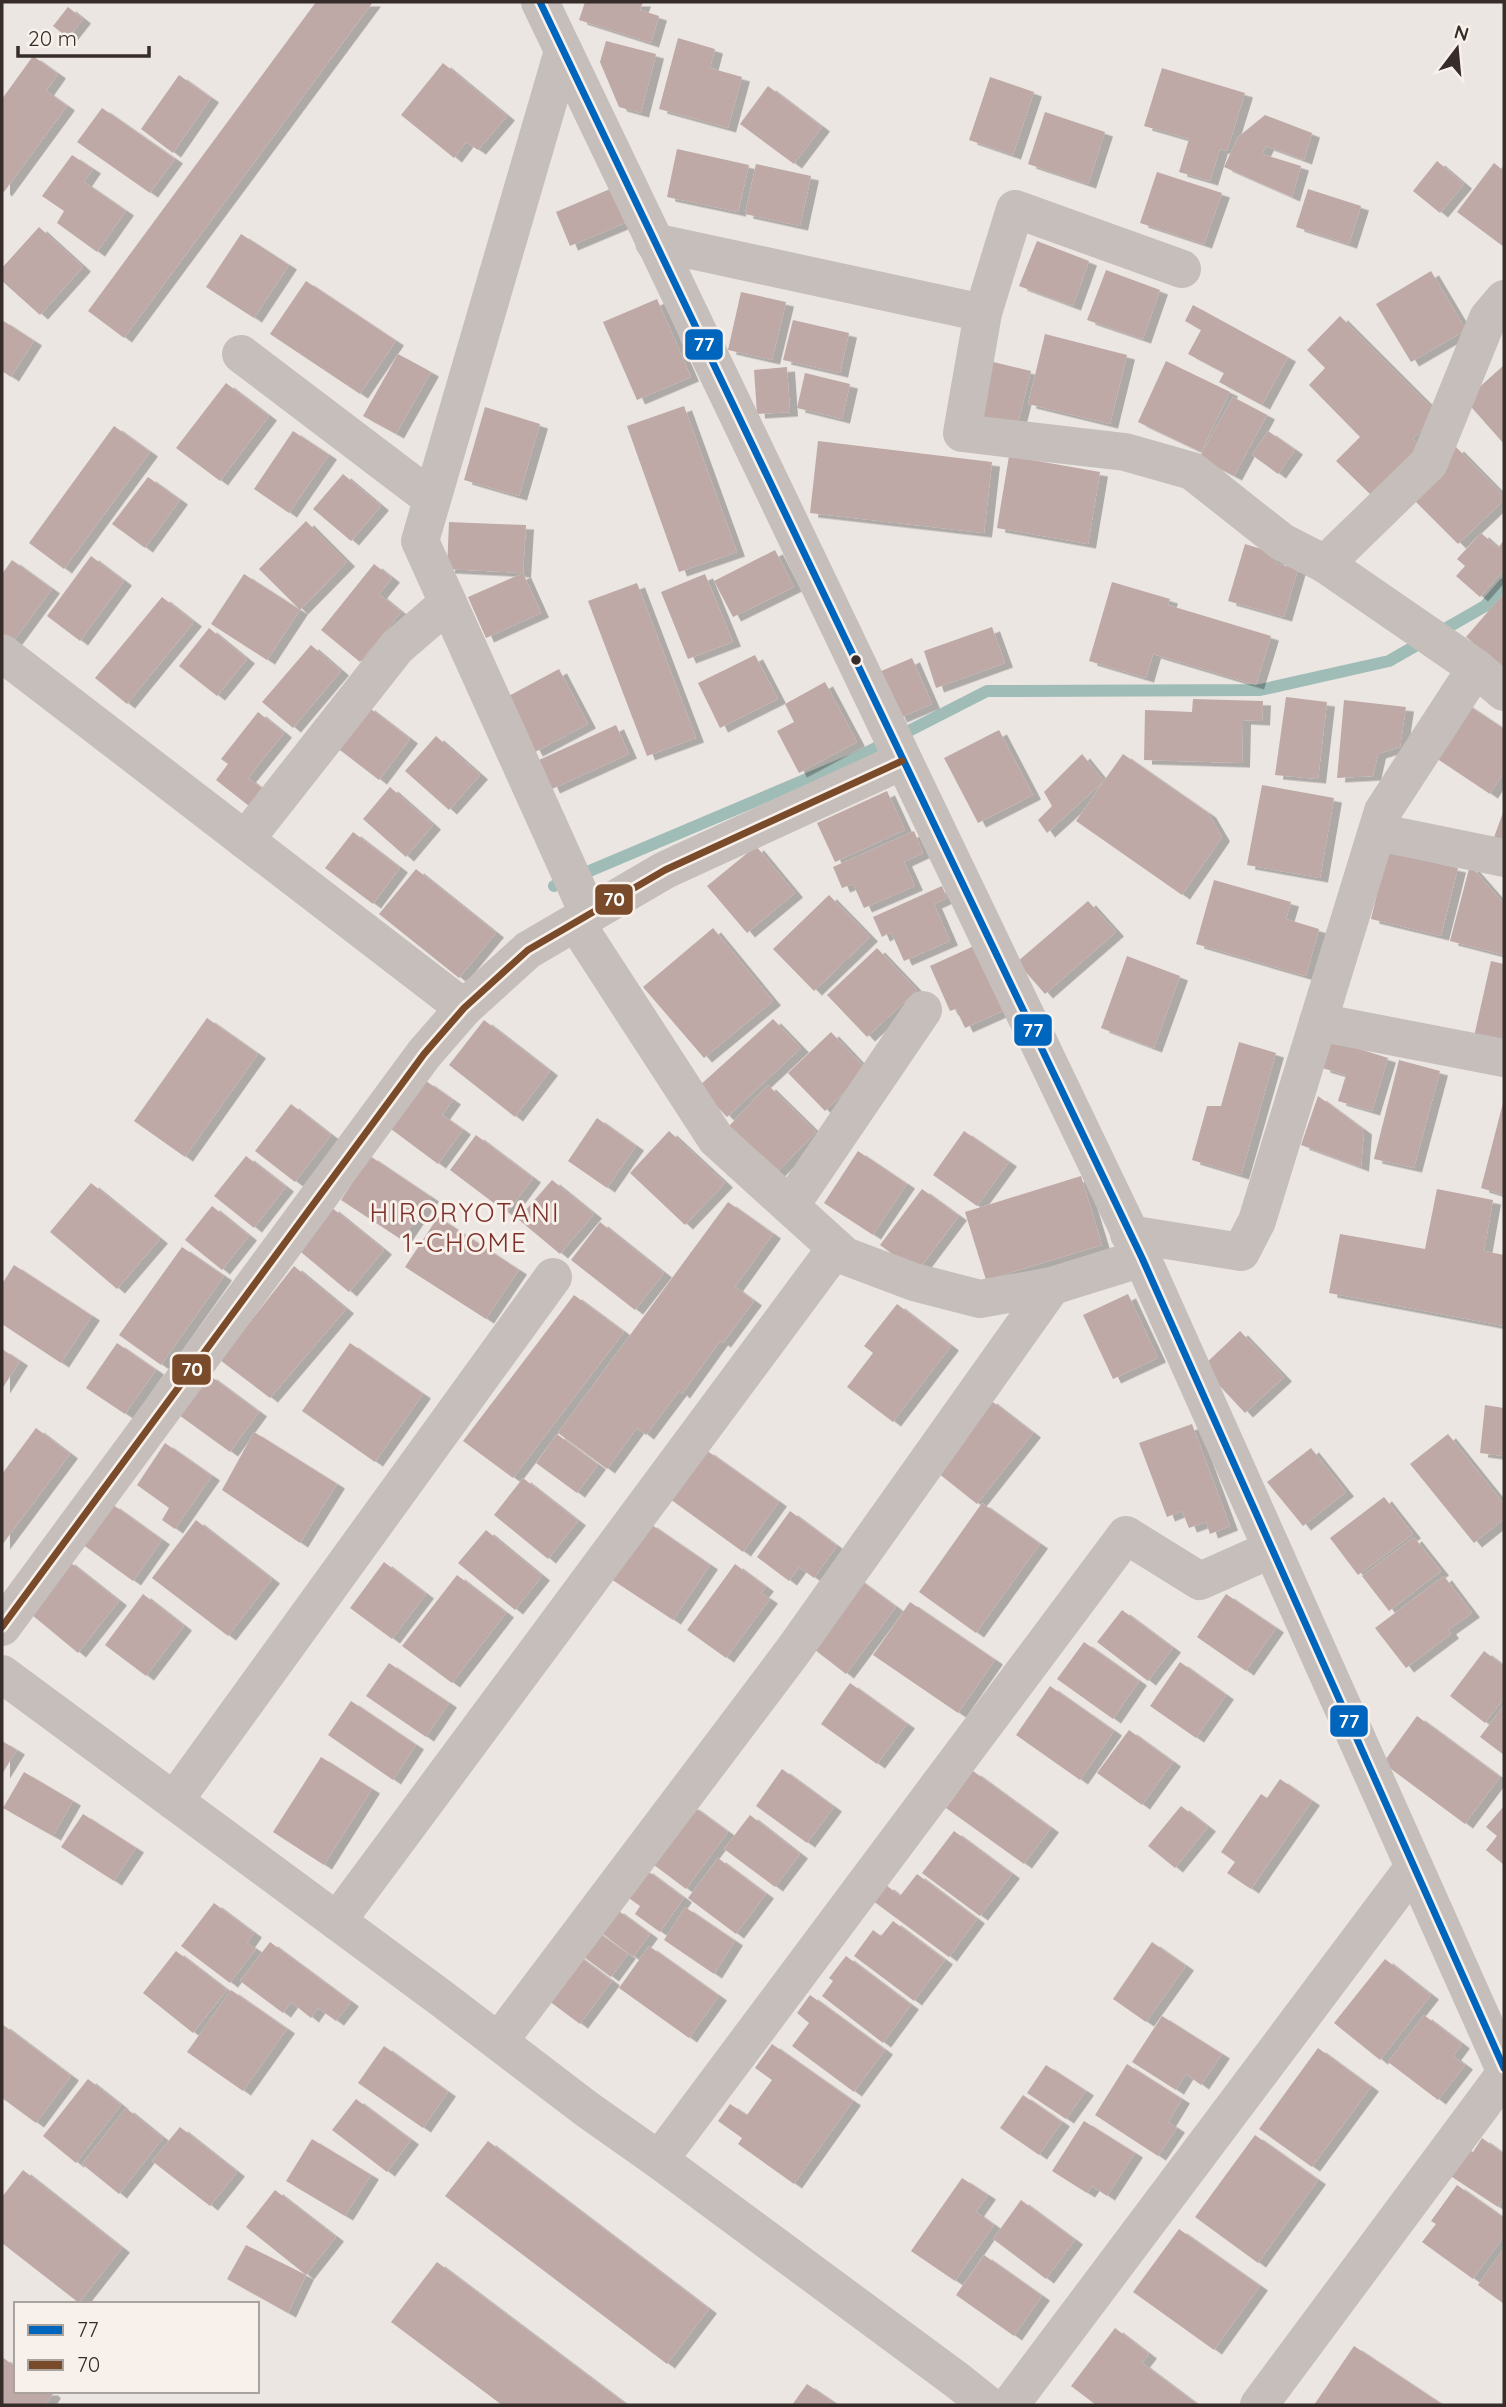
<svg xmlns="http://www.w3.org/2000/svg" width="1506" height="2407" font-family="Quicksand,sans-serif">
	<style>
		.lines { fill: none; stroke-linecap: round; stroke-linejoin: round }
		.stream { stroke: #a0bcb7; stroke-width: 12 }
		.building { fill: #bea9a6; filter: url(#shadow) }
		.minor { stroke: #c5bebb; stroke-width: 38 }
		.bus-1-casing { stroke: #f8f0ea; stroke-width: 12 }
		.bus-2-casing { stroke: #f8f0ea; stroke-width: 12 }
		.bus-1 { stroke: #0065bd; stroke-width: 7 }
		.bus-2 { stroke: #7a4b2a; stroke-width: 7 }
		.bus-dot { fill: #362c2a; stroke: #f8f0ea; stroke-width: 2.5 }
		.labels { text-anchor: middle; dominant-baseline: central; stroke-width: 6; stroke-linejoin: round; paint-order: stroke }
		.neighbourhood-label { font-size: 26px; letter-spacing: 2px; fill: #7c322b; stroke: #f8f0ea }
		.line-badge { stroke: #f8f0ea; stroke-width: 2.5 }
		.badge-label { font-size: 19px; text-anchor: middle; font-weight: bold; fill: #fff }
	</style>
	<defs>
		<filter id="shadow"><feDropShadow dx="8" dy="4.5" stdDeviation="0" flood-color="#0004"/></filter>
	</defs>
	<rect width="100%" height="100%" fill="#ece6e2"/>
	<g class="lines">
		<polyline class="stream" points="554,886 852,760 987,691 1260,690 1389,661 1485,606 1504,584"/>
	</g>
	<g class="building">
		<polygon points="316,2 373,2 124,338 88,311"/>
		<polygon points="585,2 643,2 640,10 659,16 651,43 579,20"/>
		<polygon points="68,7 83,19 68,38 53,26"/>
		<polygon points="678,38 715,49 710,68 742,77 728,128 659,109"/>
		<polygon points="606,41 656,54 641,113 619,107 600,62"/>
		<polygon points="33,56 58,74 46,91 67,106 4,192 2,190 2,99"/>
		<polygon points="443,63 507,116 478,150 466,142 454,158 401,115"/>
		<polygon points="1162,68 1245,93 1227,151 1220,149 1210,181 1179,172 1189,139 1144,126"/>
		<polygon points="179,75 211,98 173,153 141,129"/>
		<polygon points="990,77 1034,92 1013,155 969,140"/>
		<polygon points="768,86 822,127 794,164 740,124"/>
		<polygon points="102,108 175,159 150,193 77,142"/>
		<polygon points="1045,112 1105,132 1088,184 1028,164"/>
		<polygon points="1265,115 1312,133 1304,160 1266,146 1262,154 1301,166 1292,197 1224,167 1238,137"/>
		<polygon points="677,149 749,165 738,212 667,197"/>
		<polygon points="72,155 93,169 84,182 126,211 97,252 57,223 64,211 42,196"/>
		<polygon points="1437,161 1464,184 1440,213 1413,191"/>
		<polygon points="1494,163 1504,171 1504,247 1457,212"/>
		<polygon points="756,164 811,176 800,226 745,214"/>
		<polygon points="1157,172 1222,193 1204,244 1140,223"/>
		<polygon points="610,189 625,223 570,246 556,212"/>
		<polygon points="1308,189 1361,206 1349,244 1296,227"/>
		<polygon points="39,227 83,267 40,315 2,281 2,268"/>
		<polygon points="241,234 289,265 254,318 206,287"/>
		<polygon points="1037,241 1089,261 1073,306 1019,286"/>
		<polygon points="1106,270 1160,290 1143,339 1087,320"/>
		<polygon points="1431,271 1466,330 1411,362 1376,304"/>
		<polygon points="306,281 396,341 360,394 270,334"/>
		<polygon points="741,292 786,302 772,360 728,350"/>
		<polygon points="657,299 691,377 637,400 603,322"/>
		<polygon points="1193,305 1288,357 1262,405 1219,382 1224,373 1188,354 1201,330 1185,321"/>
		<polygon points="1340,316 1438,414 1413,439 1420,446 1371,495 1336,461 1360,437 1309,385 1325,368 1307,350"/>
		<polygon points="2,320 34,341 11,377 2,371"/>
		<polygon points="793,320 849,333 840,373 783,360"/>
		<polygon points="1045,334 1127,355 1110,424 1028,404"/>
		<polygon points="398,354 431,372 396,434 363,416"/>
		<polygon points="985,360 1031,371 1015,434 969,423"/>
		<polygon points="1166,361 1230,392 1201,452 1138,422"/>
		<polygon points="1504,365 1504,444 1465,400"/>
		<polygon points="787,367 790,412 757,414 754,370"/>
		<polygon points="805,373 850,384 842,419 797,408"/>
		<polygon points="226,383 269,416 220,481 176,448"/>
		<polygon points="1233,397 1267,415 1234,476 1199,458"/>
		<polygon points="684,406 737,552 679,572 627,426"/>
		<polygon points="485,407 540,424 519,496 464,480"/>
		<polygon points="114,426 150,452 64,569 29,543"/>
		<polygon points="293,431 329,455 289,513 254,489"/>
		<polygon points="1268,431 1295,450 1278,474 1252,455"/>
		<polygon points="818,441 992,462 984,533 810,513"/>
		<polygon points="1456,447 1504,496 1504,500 1458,544 1408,494"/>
		<polygon points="1009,456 1100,472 1088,544 997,528"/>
		<polygon points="343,474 381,506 351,541 313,509"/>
		<polygon points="148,477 180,500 145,548 112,524"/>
		<polygon points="306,521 347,562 300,610 259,569"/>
		<polygon points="449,522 526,525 523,573 541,613 486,638 468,597 523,573 447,569"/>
		<polygon points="1481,533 1498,548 1504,540 1504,570 1480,597 1456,576 1465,566 1457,559"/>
		<polygon points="1245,544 1278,554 1275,563 1298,569 1284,617 1228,601"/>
		<polygon points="775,550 794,587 733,617 714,581"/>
		<polygon points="91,556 124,581 80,641 47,616"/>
		<polygon points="12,560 52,589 13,642 2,633 2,574"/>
		<polygon points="374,564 392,578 379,594 401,612 360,662 321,630"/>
		<polygon points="244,574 300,610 267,660 211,624"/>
		<polygon points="705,574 733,642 688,659 661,592"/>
		<polygon points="1112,582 1170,599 1168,605 1271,636 1256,685 1153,654 1146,678 1089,661"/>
		<polygon points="637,583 696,738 647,756 588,601"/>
		<polygon points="1504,593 1504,669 1466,637"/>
		<polygon points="162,597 194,622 127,704 95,678"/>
		<polygon points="992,627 1005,663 936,688 924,651"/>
		<polygon points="209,628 247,659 217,696 179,666"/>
		<polygon points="311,645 341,671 293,728 262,702"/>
		<polygon points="755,655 778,699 720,728 698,683"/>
		<polygon points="912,658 932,704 899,718 879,672"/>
		<polygon points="559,669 588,724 535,752 505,698"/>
		<polygon points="825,682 857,742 799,773 777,731 794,722 785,704"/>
		<polygon points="1286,697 1327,702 1318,779 1275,775"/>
		<polygon points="1193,699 1263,701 1262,721 1243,720 1242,763 1144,760 1145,710 1192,712"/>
		<polygon points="1344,700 1406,707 1400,747 1378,754 1373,776 1337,778"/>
		<polygon points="1465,703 1504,729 1504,772 1490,794 1430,754"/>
		<polygon points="367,706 410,739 379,780 336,747"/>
		<polygon points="258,712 284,733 248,778 262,789 249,806 216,780 228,764 221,759"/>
		<polygon points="616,725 629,754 552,789 539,760"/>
		<polygon points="999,730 1033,795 978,823 944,758"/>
		<polygon points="436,736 480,775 449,810 405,771"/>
		<polygon points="1082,754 1104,781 1123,754 1208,813 1222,837 1182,895 1076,821 1104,781 1047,833 1038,820 1052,806 1044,792"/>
		<polygon points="1262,785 1334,798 1320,878 1247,865"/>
		<polygon points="390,787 433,825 406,857 363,819"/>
		<polygon points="887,791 905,830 835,862 817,823"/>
		<polygon points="1504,810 1504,844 1493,840"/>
		<polygon points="914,831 923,853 904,862 915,886 864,908 853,884 842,888 833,867"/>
		<polygon points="353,832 400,868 373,904 325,868"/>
		<polygon points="756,846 795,893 747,933 707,886"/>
		<polygon points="1387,852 1458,868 1441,936 1371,919"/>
		<polygon points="1470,865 1504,904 1504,955 1450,941"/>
		<polygon points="416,869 496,933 459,978 379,914"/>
		<polygon points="1214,880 1291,902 1286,919 1319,929 1306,976 1196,944"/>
		<polygon points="942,886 947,898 934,904 950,941 904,961 891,932 882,937 873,917"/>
		<polygon points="829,895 870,937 814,991 773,949"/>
		<polygon points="1088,901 1116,932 1045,994 1017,962"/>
		<polygon points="713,928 773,1001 704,1058 643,987"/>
		<polygon points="974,946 1003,1011 965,1028 956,1009 950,1011 930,966"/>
		<polygon points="877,948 917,990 867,1037 827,995"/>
		<polygon points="1127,956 1180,976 1154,1048 1101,1028"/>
		<polygon points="1491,961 1504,964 1504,1049 1473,1041"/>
		<polygon points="207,1018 258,1054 185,1157 134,1121"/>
		<polygon points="773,1019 801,1048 727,1117 698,1087"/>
		<polygon points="484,1020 550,1071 515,1117 449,1065"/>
		<polygon points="831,1032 867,1070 825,1111 788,1073"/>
		<polygon points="1331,1040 1388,1058 1372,1111 1338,1101 1346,1075 1322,1068"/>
		<polygon points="1239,1042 1276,1053 1241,1175 1192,1160 1207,1106 1221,1106"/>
		<polygon points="1399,1060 1440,1071 1414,1168 1374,1159"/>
		<polygon points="426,1081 453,1100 442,1115 463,1130 438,1164 391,1129"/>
		<polygon points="768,1085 816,1132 776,1173 728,1127"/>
		<polygon points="1318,1096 1364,1130 1361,1167 1301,1145"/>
		<polygon points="1503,1103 1504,1103 1504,1195 1481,1188"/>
		<polygon points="291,1104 331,1135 295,1182 255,1151"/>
		<polygon points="597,1118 636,1146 607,1188 568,1161"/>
		<polygon points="669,1131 725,1183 685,1225 630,1173"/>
		<polygon points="964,1131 1009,1162 977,1206 933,1175"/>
		<polygon points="476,1135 533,1178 507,1213 450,1170"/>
		<polygon points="858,1151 907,1184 873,1235 824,1203"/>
		<polygon points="246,1156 286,1187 254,1228 214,1196"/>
		<polygon points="370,1156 431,1197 402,1240 341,1200"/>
		<polygon points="1081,1176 1102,1245 986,1280 965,1212"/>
		<polygon points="552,1180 594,1214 560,1254 518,1219"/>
		<polygon points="91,1183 160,1239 117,1289 50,1232"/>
		<polygon points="922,1189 959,1216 917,1272 880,1245"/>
		<polygon points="1437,1189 1493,1200 1484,1251 1504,1255 1504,1326 1329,1293 1340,1234 1425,1249"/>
		<polygon points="728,1202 773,1234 735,1287 754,1301 723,1343 720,1341 682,1394 679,1391 646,1435 637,1428 607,1469 558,1433"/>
		<polygon points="212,1206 249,1236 222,1270 185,1240"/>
		<polygon points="331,1207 384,1250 349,1292 296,1248"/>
		<polygon points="438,1217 519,1270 486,1319 405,1267"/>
		<polygon points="600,1222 664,1273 635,1310 571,1260"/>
		<polygon points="182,1247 224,1276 161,1365 119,1335"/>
		<polygon points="14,1265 92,1316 61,1363 2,1324 2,1284"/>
		<polygon points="294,1266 346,1309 270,1398 220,1360"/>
		<polygon points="1128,1294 1158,1358 1113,1379 1083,1315"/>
		<polygon points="574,1295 624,1332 513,1478 463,1441"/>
		<polygon points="897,1304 951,1346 893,1422 847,1387 873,1353 864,1346"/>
		<polygon points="1240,1331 1284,1377 1245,1413 1202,1367"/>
		<polygon points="117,1343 156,1370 125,1414 86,1388"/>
		<polygon points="350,1343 423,1394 375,1462 302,1411"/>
		<polygon points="2,1349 20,1361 2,1389"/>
		<polygon points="209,1375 259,1412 230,1452 179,1415"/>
		<polygon points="989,1399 1033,1433 977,1504 933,1469"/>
		<polygon points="1485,1405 1504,1408 1504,1456 1480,1453"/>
		<polygon points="1192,1424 1230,1526 1210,1534 1206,1522 1189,1528 1182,1511 1167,1517 1139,1443"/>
		<polygon points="36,1428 70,1454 2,1545 2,1474"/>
		<polygon points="254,1432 337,1484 300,1543 222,1490"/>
		<polygon points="557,1434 598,1465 577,1493 536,1463"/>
		<polygon points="1448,1434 1504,1504 1504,1519 1474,1543 1410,1464"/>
		<polygon points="165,1443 212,1476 175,1529 162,1520 169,1508 137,1485"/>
		<polygon points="1311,1448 1346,1492 1303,1526 1267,1482"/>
		<polygon points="706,1450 779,1502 743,1552 670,1499"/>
		<polygon points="523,1478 578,1521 548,1559 494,1515"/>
		<polygon points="1384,1497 1413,1534 1358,1575 1330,1538"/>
		<polygon points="982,1503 1040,1544 976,1633 919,1592"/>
		<polygon points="112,1504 162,1540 133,1581 82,1544"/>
		<polygon points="790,1511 837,1546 814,1578 799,1567 789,1581 757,1557"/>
		<polygon points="196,1520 272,1579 228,1636 152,1578"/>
		<polygon points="649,1523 710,1565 673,1620 611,1579"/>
		<polygon points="486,1530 542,1576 515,1610 458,1563"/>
		<polygon points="1414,1537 1441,1571 1389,1611 1362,1576"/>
		<polygon points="67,1560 119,1601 78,1653 26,1610"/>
		<polygon points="384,1562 426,1594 392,1639 350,1608"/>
		<polygon points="735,1564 766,1587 761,1593 770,1599 726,1658 687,1630"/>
		<polygon points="457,1575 506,1613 452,1683 402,1646"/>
		<polygon points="854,1576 896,1607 846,1674 815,1650"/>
		<polygon points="1444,1576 1472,1613 1448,1630 1451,1634 1406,1668 1375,1628"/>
		<polygon points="143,1594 184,1626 146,1676 105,1645"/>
		<polygon points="1226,1594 1276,1628 1246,1671 1197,1637"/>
		<polygon points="910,1602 995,1660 958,1713 873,1655"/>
		<polygon points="1122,1610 1173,1648 1148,1681 1097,1642"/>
		<polygon points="1084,1642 1139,1681 1113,1719 1057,1679"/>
		<polygon points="1484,1651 1504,1666 1504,1698 1485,1723 1450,1696"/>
		<polygon points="1180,1662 1226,1695 1196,1738 1150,1706"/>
		<polygon points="389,1663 449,1703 426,1737 366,1696"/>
		<polygon points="850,1683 907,1724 877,1764 821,1724"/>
		<polygon points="1050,1686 1114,1731 1080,1780 1016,1735"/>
		<polygon points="351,1701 416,1745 393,1780 328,1735"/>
		<polygon points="1504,1705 1504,1755 1480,1737"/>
		<polygon points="1417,1716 1500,1777 1465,1824 1383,1763"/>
		<polygon points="1129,1730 1173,1762 1142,1805 1097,1773"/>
		<polygon points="2,1741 17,1750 2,1774"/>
		<polygon points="321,1757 372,1789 324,1865 273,1832"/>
		<polygon points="782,1769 834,1807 807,1843 756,1806"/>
		<polygon points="973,1771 1051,1828 1024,1864 946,1808"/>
		<polygon points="24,1772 73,1801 53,1836 3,1808"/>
		<polygon points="1280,1779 1312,1801 1251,1889 1227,1873 1235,1862 1221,1852 1261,1794 1267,1798"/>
		<polygon points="691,1805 728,1832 686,1889 650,1862"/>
		<polygon points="1181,1806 1208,1827 1175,1868 1148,1846"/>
		<polygon points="1504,1806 1504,1865 1486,1850 1497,1836 1486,1827"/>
		<polygon points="83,1814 136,1848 114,1881 61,1847"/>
		<polygon points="750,1815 800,1854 775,1887 724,1849"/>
		<polygon points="954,1831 1012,1874 980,1916 922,1873"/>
		<polygon points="718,1858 766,1894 736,1934 688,1898"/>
		<polygon points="645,1869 684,1898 660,1932 635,1914 640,1906 626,1896"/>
		<polygon points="917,1874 977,1919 949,1957 873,1901 886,1885 900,1896"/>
		<polygon points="214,1903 254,1933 247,1943 256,1949 230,1983 181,1946"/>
		<polygon points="685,1907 735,1941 714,1974 664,1940"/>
		<polygon points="616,1909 650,1934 633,1957 599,1931"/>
		<polygon points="893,1921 945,1960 914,2001 854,1956 873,1930 881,1936"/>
		<polygon points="593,1929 628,1954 611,1977 577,1952"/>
		<polygon points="270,1942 351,2002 336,2021 318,2008 311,2018 291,2002 283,2013 240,1981"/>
		<polygon points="1152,1942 1186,1966 1146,2022 1113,1999"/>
		<polygon points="649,1946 719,1996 689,2038 619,1988"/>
		<polygon points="176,1951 227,1990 193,2033 143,1993"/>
		<polygon points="573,1952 612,1981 580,2024 541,1995"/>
		<polygon points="846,1956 911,2005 883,2043 822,1996 833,1981 829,1978"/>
		<polygon points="1385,1959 1431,1995 1380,2060 1334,2023"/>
		<polygon points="231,1990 287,2029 243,2091 187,2052"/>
		<polygon points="810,1995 885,2050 854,2092 792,2046 809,2023 797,2013"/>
		<polygon points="1424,2015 1462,2044 1453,2056 1465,2065 1438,2100 1388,2062"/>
		<polygon points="1162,2016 1222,2054 1201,2085 1186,2074 1176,2090 1132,2062"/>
		<polygon points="2,2024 71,2076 36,2123 2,2098"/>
		<polygon points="772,2044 853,2101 794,2184 738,2144 742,2138 718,2121 730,2104 747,2115 772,2080 755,2068"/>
		<polygon points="384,2046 448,2092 423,2128 358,2083"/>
		<polygon points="1318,2048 1371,2087 1312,2167 1259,2129"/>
		<polygon points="1127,2064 1182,2099 1168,2122 1177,2128 1158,2156 1095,2115"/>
		<polygon points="1046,2065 1086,2091 1066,2119 1027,2093"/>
		<polygon points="88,2079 121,2105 76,2163 43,2136"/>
		<polygon points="1023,2095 1062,2122 1039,2155 1000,2128"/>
		<polygon points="356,2099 411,2140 387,2172 332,2130"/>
		<polygon points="126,2108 163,2138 119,2194 82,2164"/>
		<polygon points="1084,2121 1135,2153 1107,2196 1092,2186 1087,2193 1052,2171"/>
		<polygon points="180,2127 237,2172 210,2206 152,2161"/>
		<polygon points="1255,2135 1318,2180 1258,2263 1195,2217"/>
		<polygon points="1482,2138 1504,2154 1504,2199 1498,2207 1449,2175 1468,2149 1473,2152"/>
		<polygon points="312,2139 371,2175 345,2216 286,2181"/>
		<polygon points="488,2141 709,2309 667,2364 445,2196"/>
		<polygon points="23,2170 122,2248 79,2303 2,2243 2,2197"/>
		<polygon points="962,2178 988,2195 976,2212 994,2225 955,2281 911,2251"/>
		<polygon points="1457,2185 1504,2218 1504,2236 1473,2279 1422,2242 1436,2224 1431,2221"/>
		<polygon points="275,2190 336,2237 306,2275 246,2227"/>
		<polygon points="1021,2200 1075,2240 1046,2279 993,2239"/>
		<polygon points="1179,2229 1260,2286 1214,2350 1133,2292"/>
		<polygon points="246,2245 306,2275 288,2313 227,2279"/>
		<polygon points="1504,2248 1504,2304 1478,2285"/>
		<polygon points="984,2255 1042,2296 1014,2336 956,2295"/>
		<polygon points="437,2262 627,2405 502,2405 391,2322"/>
		<polygon points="1115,2328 1149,2354 1142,2363 1198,2405 1096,2405 1071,2386"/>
		<polygon points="1354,2346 1443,2405 1314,2405"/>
		<polygon points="2,2357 16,2367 16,2391 50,2391 53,2394 45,2405 2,2405"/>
		<polygon points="807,2384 838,2405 792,2405"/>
	</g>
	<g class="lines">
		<g class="minor">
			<polyline points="540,2 1142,1258 1504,2068"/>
			<polyline points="563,51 420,541 589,915"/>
			<polyline points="654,242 983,313 962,433 1125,452 1192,471 1282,542 1325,564 1476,668 1504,692"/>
			<polyline points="983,313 1015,209 1182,269"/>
			<polyline points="241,354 432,499"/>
			<polyline points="1325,564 1429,463 1488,318 1504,299"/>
			<polyline points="2,653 464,1008"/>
			<polyline points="1377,832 1504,858"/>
			<polyline points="245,840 397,647 448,603"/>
			<polyline points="576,923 716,1139 845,1256 914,1282 980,1299 1052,1286 1142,1258"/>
			<polyline points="1318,1022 1504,1058"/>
			<polyline points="790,1206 923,1010"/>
			<polyline points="1129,1234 1241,1252 1257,1221 1383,811 1476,668"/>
			<polyline points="2,1627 424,1054 464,1008 528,950 665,870 902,761"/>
			<polyline points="2,1674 441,1998 588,2110 659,2160 958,2381 988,2405"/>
			<polyline points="174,1801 553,1277"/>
			<polyline points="337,1921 836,1248"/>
			<polyline points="499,2041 793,1651 1052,1286"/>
			<polyline points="659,2160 1126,1535 1200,1581 1272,1549"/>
			<polyline points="1010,2405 1414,1867"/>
			<polyline points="1259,2405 1504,2075"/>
		</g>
		<g class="bus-1-casing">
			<polyline id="bus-1" points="540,2 1142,1258 1504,2068"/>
		</g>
		<g class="bus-2-casing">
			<polyline id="bus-2" points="2,1627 424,1054 464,1008 528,950 665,870 902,761"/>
		</g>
		<use href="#bus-1" class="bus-1"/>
		<use href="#bus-2" class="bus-2"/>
	</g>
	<circle class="bus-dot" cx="856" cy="660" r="6"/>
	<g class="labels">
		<g class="neighbourhood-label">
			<text x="465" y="1212">HIRORYOTANI<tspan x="465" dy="30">1-CHOME</tspan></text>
		</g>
	</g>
	<g class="line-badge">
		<rect x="684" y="328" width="40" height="33" rx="7" fill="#0065bd"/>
		<rect x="594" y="883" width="40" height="33" rx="7" fill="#7a4b2a"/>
		<rect x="1013" y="1013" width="40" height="34" rx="7" fill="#0065bd"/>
		<rect x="171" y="1353" width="41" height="33" rx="7" fill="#7a4b2a"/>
		<rect x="1329" y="1704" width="40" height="34" rx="7" fill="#0065bd"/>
	</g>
	<g class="badge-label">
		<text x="704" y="351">77</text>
		<text x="614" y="906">70</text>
		<text x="1033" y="1037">77</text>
		<text x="192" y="1376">70</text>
		<text x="1349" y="1728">77</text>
	</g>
	<rect width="1506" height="2407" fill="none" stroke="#362c2a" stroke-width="7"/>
	<rect x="14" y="2302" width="245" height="91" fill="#f8f0ea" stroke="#aaa29d" stroke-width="2"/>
	<rect x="28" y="2325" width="35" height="10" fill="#0065bd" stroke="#aaa29d" stroke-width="2"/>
	<text x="77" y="2337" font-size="21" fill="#362c2a">77</text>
	<rect x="28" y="2360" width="35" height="10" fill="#7a4b2a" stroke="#aaa29d" stroke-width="2"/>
	<text x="77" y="2372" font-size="21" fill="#362c2a">70</text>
	<g transform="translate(1457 49) rotate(16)" stroke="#f8f0ea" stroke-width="5" paint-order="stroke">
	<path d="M0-5L12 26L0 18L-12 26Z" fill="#362c2a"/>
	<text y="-10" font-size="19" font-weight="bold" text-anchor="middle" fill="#362c2a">N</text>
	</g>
	<path d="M18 46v10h131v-10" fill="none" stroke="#362c2a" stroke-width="3.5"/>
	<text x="28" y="46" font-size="21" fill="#362c2a" stroke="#f8f0ea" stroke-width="5" paint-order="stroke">20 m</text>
</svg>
